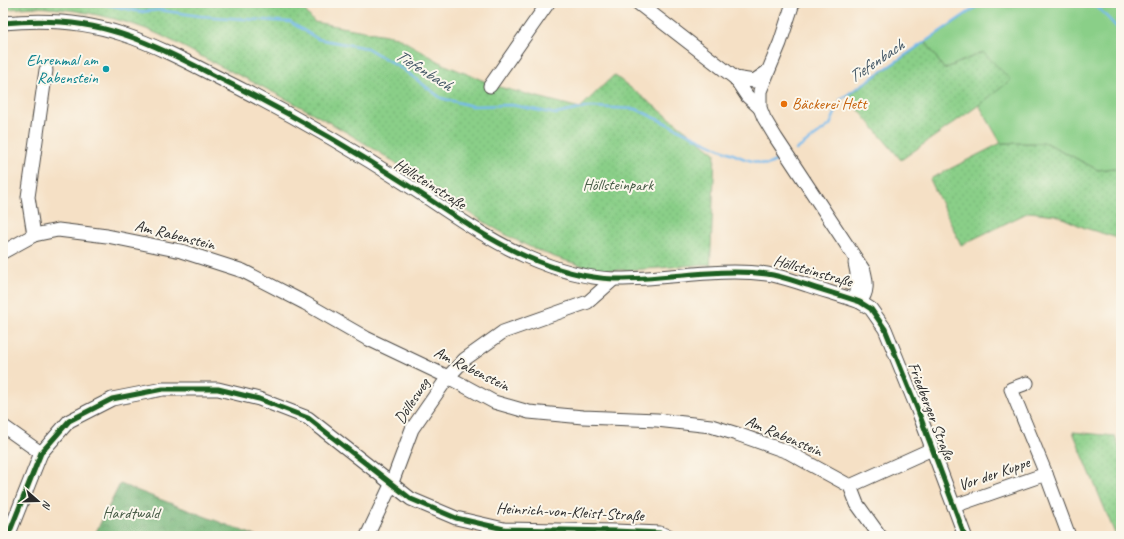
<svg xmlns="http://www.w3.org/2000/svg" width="1124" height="539" font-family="Caveat,sans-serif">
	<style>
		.grass { fill: url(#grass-dots); stroke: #5a7d5a }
		.forest { fill: url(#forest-crowns); stroke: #4d6e50 }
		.garden { fill: #8acf88; stroke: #5a7d5a }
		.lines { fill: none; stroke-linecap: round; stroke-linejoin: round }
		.stream { stroke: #76baec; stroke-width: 2.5 }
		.minor-casing { stroke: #494642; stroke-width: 15 }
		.minor { stroke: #fff; stroke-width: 13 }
		.cycleway-casing { stroke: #fbf7ec; stroke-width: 8 }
		.cycleway { stroke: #1b5e20; stroke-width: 5 }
		.culture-dot { fill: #0f9aa8; stroke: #fbf7ec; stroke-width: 1.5 }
		.food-dot { fill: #e8710a; stroke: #fbf7ec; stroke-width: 1.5 }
		.labels { text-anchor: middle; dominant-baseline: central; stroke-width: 4; stroke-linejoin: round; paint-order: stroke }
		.culture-label { font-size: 16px; fill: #0d838f; stroke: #fbf7ec; text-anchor: end }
		.food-label { font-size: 16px; fill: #c56008; stroke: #fbf7ec; text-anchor: start }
		.street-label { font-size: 16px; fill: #2b2b2b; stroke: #fbf7ec }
		.park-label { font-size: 16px; fill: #485c47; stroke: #fbf7ec }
		.water-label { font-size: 17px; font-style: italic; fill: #425665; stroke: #fbf7ec }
	</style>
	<defs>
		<pattern id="grass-dots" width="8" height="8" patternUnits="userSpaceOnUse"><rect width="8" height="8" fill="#8acf88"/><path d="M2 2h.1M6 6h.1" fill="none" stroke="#77b276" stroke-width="1.8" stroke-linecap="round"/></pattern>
		<pattern id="forest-crowns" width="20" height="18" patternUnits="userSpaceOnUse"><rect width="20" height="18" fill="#6fb274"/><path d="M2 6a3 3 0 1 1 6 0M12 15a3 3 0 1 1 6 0" fill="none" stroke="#5b915f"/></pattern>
	</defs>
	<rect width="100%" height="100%" fill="#fbf7ec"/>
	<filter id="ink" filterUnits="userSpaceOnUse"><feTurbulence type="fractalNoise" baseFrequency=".025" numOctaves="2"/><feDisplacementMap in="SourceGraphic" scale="8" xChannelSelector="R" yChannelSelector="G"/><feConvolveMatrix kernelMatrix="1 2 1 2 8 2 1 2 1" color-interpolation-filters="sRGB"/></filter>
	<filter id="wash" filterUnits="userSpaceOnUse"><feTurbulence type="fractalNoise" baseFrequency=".012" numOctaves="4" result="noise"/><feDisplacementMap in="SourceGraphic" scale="16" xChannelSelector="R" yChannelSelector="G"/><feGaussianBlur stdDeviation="0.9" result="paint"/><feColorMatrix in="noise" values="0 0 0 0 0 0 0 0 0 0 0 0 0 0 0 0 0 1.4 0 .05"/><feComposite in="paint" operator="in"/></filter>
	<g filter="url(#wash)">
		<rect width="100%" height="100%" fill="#f5e0c5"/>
		<g class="grass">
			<path d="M3,3H299L314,22L397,37L445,65L499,87L580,108L614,75L715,153L710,273L709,264C678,266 646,270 616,270C599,270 582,266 567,261C503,242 451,198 396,163C341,127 283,96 224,68C201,57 180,44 158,34C128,20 82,10 49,8C34,6 18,8 3,10Z"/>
			<polygon points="926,42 944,69 983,52 1012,80 979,105 901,160 847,96"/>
			<polygon points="1001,143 1047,143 1098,170 1121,167 1121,239 1085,228 1056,215 1029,212 961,245 930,179"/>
			<polygon points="1073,432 1115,436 1121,451 1121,536 1116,536"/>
		</g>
		<polygon class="forest" points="120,484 256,536 94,536"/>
		<polygon class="garden" points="983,3 1121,3 1121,167 1098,170 1047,143 1001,143 979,105 1011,80 983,52 944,69 926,42"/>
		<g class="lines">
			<g class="stream">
				<polyline points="99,3 141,12 159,10 200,16 290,22 318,39 367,48 404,70 441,98 472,106 512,105 556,114 589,107 636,109 716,147 745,159 767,165 780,159"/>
				<polyline points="1094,3 1121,32"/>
				<polyline points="796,150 830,125 841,99 982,3"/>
			</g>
		</g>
	</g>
	<g filter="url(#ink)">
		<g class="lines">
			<g class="minor-casing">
				<g id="minor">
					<polyline points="638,3 735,78 747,96 760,108"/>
					<path d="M793,3L780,43L760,91V108L764,118L776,138L864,271C867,283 868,292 860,302"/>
					<path d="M3,23C43,19 84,21 122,34C153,44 186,61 215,76C282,109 347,146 409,186C447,210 484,238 525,256C552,268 584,278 614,279C665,280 716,267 767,274C781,276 794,281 807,285C825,291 843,296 860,302L871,309L885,329L917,408L965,536"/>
					<polyline points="735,78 754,81 767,72"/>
					<polyline points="490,86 548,3"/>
					<polyline points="34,235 28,197 46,70"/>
					<polyline points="3,252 34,235 58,230 107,236 181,251 243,271 305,303 366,338 448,377 494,402 529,412 583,417 657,420 711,426 737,434 788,452 850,486 857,504 880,536"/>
					<polyline points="855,263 857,273 856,292 860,302"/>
					<polyline points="1027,383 1011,389 1046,474 1069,536"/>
					<polyline points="3,426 41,453"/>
					<polyline points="850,486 932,449"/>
					<polyline points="954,506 1046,474"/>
					<polyline points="8,536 41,453 69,421 112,399 163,389 218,389 259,399 308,418 411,499 456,518 504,529 615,531 660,533 669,536"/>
					<polyline points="367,536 391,485 412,429 448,377 465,359 503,332 588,302 614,279"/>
				</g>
			</g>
			<use href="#minor" class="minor"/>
			<g class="cycleway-casing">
				<g id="cycleway">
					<path d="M3,23C43,19 84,21 122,34C153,44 186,61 215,76C282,109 347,146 409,186C447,210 484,238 525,256C552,268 584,278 614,279C665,280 716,267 767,274C781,276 794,281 807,285C825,291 843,296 860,302L871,309L885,329L917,408L965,536"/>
					<polyline points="8,536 41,453 69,421 112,399 163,389 218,389 259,399 308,418 411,499 456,518 504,529 615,531 660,533 669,536"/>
				</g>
			</g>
			<use href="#cycleway" class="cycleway"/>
		</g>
	</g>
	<circle class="culture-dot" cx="106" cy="69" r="4"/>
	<circle class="food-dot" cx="784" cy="104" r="4"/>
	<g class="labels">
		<g class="culture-label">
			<text x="98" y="60">Ehrenmal am<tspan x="98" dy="18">Rabenstein</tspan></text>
		</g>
		<g class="food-label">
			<text x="792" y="104">Bäckerei Hett</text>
		</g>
		<g class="street-label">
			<text transform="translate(430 184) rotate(32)">Höllsteinstraße</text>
			<text transform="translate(175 235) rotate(14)">Am Rabenstein</text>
			<text transform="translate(813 271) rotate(16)">Höllsteinstraße</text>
			<text transform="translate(472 369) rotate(26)">Am Rabenstein</text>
			<text transform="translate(412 401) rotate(-57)">Döllesweg</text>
			<text transform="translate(931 411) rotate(69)">Friedberger Straße</text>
			<text transform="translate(784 436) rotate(23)">Am Rabenstein</text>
			<text transform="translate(994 474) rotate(-19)">Vor der Kuppe</text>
			<text transform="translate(570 512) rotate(3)">Heinrich-von-Kleist-Straße</text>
		</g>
		<g class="park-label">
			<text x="618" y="185">Höllsteinpark</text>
			<text x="131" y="513">Hardtwald</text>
		</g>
		<g class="water-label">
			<text transform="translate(876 61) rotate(-34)">Tiefenbach</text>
			<text transform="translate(424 70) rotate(32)">Tiefenbach</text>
		</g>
	</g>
	<rect width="1124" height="539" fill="none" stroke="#fbf7ec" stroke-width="16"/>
	<g transform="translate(38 501) rotate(110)" stroke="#fbf7ec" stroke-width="3" paint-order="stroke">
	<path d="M0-3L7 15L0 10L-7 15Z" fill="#2b2b2b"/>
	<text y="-6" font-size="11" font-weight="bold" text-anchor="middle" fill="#2b2b2b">N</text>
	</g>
</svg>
